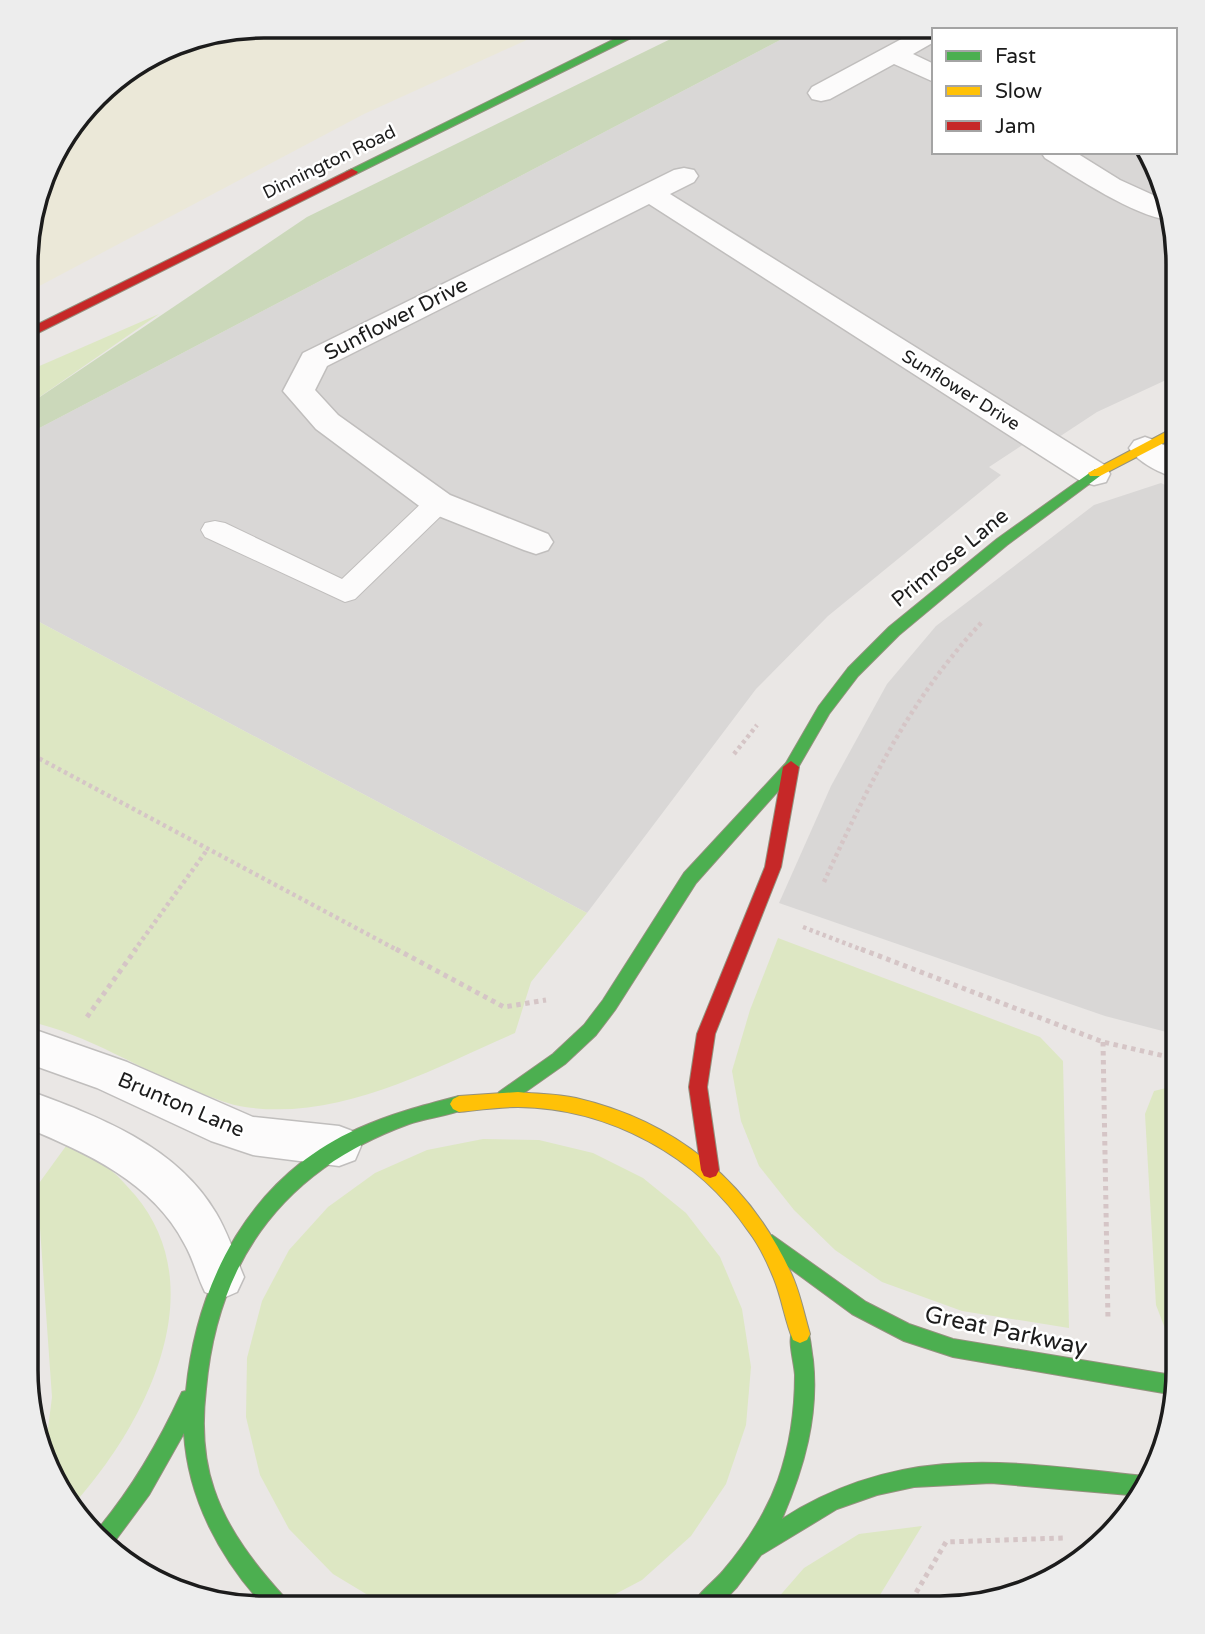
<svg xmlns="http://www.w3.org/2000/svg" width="1205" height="1634" font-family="'Varela Round',sans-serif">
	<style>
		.residential { fill: #d9d7d6 }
		.farmland { fill: #ebe8d8 }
		.grass { fill: #dde7c3 }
		.forest { fill: #cbd8ba }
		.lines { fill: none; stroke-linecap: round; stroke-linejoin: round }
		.lane-casing { stroke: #c0bebd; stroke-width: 2 }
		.street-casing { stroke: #c0bebd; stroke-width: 3 }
		.fast-casing { stroke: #94917e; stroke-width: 2 }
		.slow-casing { stroke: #94917e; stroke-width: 2 }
		.jam-casing { stroke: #94917e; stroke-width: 2 }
		.path-far1 { stroke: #d5c5c6; stroke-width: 4.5; stroke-dasharray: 3.5 3.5; stroke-linecap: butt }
		.path { stroke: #d5c5c6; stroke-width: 5; stroke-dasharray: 4.5 4.5; stroke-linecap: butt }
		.lane { fill: #fcfbfb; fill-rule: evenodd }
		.street { fill: #fcfbfb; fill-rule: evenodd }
		.fast { fill: #4caf50; fill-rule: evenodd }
		.slow { fill: #ffc107; fill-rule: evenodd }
		.jam { fill: #c62828; fill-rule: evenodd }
		.labels { text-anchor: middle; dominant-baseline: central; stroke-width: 5; stroke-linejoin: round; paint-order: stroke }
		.far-street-label { font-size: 18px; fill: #1c1c1c; stroke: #fff }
		.street-label { font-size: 21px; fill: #1c1c1c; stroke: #fff }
		.near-street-label { font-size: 24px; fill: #1c1c1c; stroke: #fff }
		.rim { fill: none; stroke: #1c1c1c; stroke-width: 3.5 }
	</style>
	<rect width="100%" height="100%" fill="#eae7e5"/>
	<g class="residential">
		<polygon points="803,28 976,30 934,30 934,152 1149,152 1154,159 1179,264 1179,374 1097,412 1059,437 1047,429 989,467 1001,475 828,616 756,689 587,913 28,616 28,434"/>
		<polygon points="1161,483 1179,492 1178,1035 1105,1016 779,903 831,786 887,684 936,626 1094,505"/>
	</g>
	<polygon class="farmland" points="264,26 555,27 364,114 28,292 28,233 58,146 108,85 187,39"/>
	<g class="grass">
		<polygon points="159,314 28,405 28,371"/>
		<path d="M28,616L587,913L531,982L515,1033C432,1069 340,1121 245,1107C230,1105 214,1098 200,1093C141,1071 89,1034 27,1021Z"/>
		<polygon points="778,938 1040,1037 1063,1061 1069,1328 962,1311 882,1282 835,1250 794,1210 759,1166 741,1121 732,1071 750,1010"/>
		<polygon points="1178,1085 1178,1346 1171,1344 1156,1305 1145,1114 1154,1091"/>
		<polygon points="483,1139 539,1140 593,1153 643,1178 686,1213 720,1257 742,1309 751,1367 746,1425 726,1484 691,1536 642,1580 591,1607 386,1606 333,1574 289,1529 260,1475 246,1417 247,1358 262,1301 289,1250 328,1207 375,1173 427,1150"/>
		<path d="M66,1146C78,1152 93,1157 104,1165C116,1173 126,1185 135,1195C215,1290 145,1424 75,1503L51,1475L45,1452L52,1397L37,1186Z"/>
		<polygon points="922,1526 872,1608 770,1607 804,1568 859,1534"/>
	</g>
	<polygon class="forest" points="693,28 803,28 28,434 28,405 307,217"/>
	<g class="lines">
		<g class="lane-casing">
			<polygon id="lane" points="438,494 448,497 452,503 448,509 355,599 345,602 205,537 201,530 205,523 215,521 225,523 342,579 428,497"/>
		</g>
		<g class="street-casing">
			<g id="street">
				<polygon points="922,28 945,30 934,30 934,42 913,54 934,64 934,82 894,64 830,99 821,101 812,99 808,93 812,87"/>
				<path d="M1041,152H1075L1120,180L1164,200L1169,220C1134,216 1076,177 1045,158Z"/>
				<polygon points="684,168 694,170 698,176 694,182 670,194 1106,466 1110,474 1106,482 1094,485 1082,482 649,204 327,366 315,390 338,415 450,495 548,534 553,542 548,550 536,554 524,550 426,511 316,429 283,391 303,353 674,170"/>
				<path d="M1145,437L1156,441L1179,453V479C1162,474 1138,463 1129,448L1134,441Z"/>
				<polygon points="27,1027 127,1062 253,1117 339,1126 355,1132 361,1146 355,1160 339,1166 253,1155 211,1141 97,1088 27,1063"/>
				<path d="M27,1090C97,1116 176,1145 216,1213C228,1233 235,1256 244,1277L237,1292L221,1299L205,1292C197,1276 193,1258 184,1243C153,1183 86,1152 27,1128Z"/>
			</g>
		</g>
		<g class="fast-casing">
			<g id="fast">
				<polygon points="639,27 653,27 356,174 346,172"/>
				<polygon points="1095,469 1102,473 1100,476 1007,545 899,635 858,676 829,714 796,771 696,883 615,1010 596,1035 565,1064 511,1102 505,1105 499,1102 496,1097 499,1092 553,1054 584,1025 603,1000 684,873 786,763 819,706 848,668 889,627 997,539"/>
				<path d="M459,1096L465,1099L468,1104L465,1109C447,1116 427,1118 409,1124C379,1135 350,1149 324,1168C249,1222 214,1299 206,1389C202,1423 203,1457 214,1489C228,1531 256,1566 286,1599L290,1606H264C220,1558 188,1499 184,1433L149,1495L112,1545L98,1529C133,1487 159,1442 182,1392L186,1391C197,1280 251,1177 357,1129C390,1114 424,1105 459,1096Z"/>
				<polygon points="772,1235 866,1302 909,1324 953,1339 1178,1376 1175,1395 953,1357 904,1341 852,1314 765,1250 763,1244 765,1238"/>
				<path d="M800,1325L807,1328C811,1338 811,1349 813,1360C819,1416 804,1468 782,1519C903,1442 1009,1462 1144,1476L1147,1477L1141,1496L991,1483L914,1487L877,1495L837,1509L761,1555L737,1587L718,1607H692C698,1592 713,1583 723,1571C746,1544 766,1513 778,1480C790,1446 795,1411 795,1375C794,1360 787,1341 793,1328Z"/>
			</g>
		</g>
		<g class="slow-casing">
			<g id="slow">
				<polygon points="1179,425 1179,435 1100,476 1090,476 1088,473"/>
				<path d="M518,1092C537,1094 558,1094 576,1098C675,1121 749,1181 791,1273C800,1292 804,1314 810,1334L807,1340L800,1343L793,1340C785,1321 782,1299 774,1279C768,1264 759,1245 749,1232C698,1156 609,1108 518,1107C498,1107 478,1110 459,1112L453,1109L450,1104L453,1099L459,1096Z"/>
			</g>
		</g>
		<g class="jam-casing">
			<g id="jam">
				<polygon points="352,169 358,172 356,174 28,338 28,329"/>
				<polygon points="791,761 799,767 781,867 715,1034 707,1087 719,1170 716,1176 710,1178 704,1176 701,1170 689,1087 697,1034 765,867 783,767"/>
			</g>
		</g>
		<g class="path-far1">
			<polyline points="27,752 399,951"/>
			<polyline points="734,754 757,725"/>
			<path d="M824,882C867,788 910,698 982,622"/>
			<polyline points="803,927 865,951"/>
			<polyline points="134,951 207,850"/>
		</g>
		<g class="path">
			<polyline points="396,949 504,1007 546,1000"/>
			<polyline points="861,949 1103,1042 1178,1059"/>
			<polyline points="87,1017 136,949"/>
			<polyline points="1103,1042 1108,1321"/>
			<polyline points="907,1608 946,1542 1063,1538"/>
		</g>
		<use href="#lane" class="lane"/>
		<use href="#street" class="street"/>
		<use href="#fast" class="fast"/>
		<use href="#slow" class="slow"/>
		<use href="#jam" class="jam"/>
	</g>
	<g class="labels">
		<g class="far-street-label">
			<text transform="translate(329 162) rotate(-26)">Dinnington Road</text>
			<text transform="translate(961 390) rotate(32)">Sunflower Drive</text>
		</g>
		<g class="street-label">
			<text transform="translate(396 319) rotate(-27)">Sunflower Drive</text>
			<text transform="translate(950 558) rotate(-39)">Primrose Lane</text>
			<text transform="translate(181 1105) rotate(23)">Brunton Lane</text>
		</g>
		<g class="near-street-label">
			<text transform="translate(1006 1331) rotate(12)">Great Parkway</text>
		</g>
	</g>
	<path d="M0 0H1205V1634H0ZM264 38H940A226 226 0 0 1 1166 264V1370A226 226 0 0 1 940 1596H264A226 226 0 0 1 38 1370V264A226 226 0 0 1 264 38Z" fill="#ededed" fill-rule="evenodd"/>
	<path class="rim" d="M264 38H940A226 226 0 0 1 1166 264V1370A226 226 0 0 1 940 1596H264A226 226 0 0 1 38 1370V264A226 226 0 0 1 264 38Z"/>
	<rect x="932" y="28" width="245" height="126" fill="#ffffff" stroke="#a4a4a4" stroke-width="2"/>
	<rect x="946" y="51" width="35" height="10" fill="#4caf50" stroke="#a4a4a4" stroke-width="2"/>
	<text x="995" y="63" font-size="21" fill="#1c1c1c">Fast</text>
	<rect x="946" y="86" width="35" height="10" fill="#ffc107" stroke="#a4a4a4" stroke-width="2"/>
	<text x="995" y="98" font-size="21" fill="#1c1c1c">Slow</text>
	<rect x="946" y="121" width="35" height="10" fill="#c62828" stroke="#a4a4a4" stroke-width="2"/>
	<text x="995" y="133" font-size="21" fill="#1c1c1c">Jam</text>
</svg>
